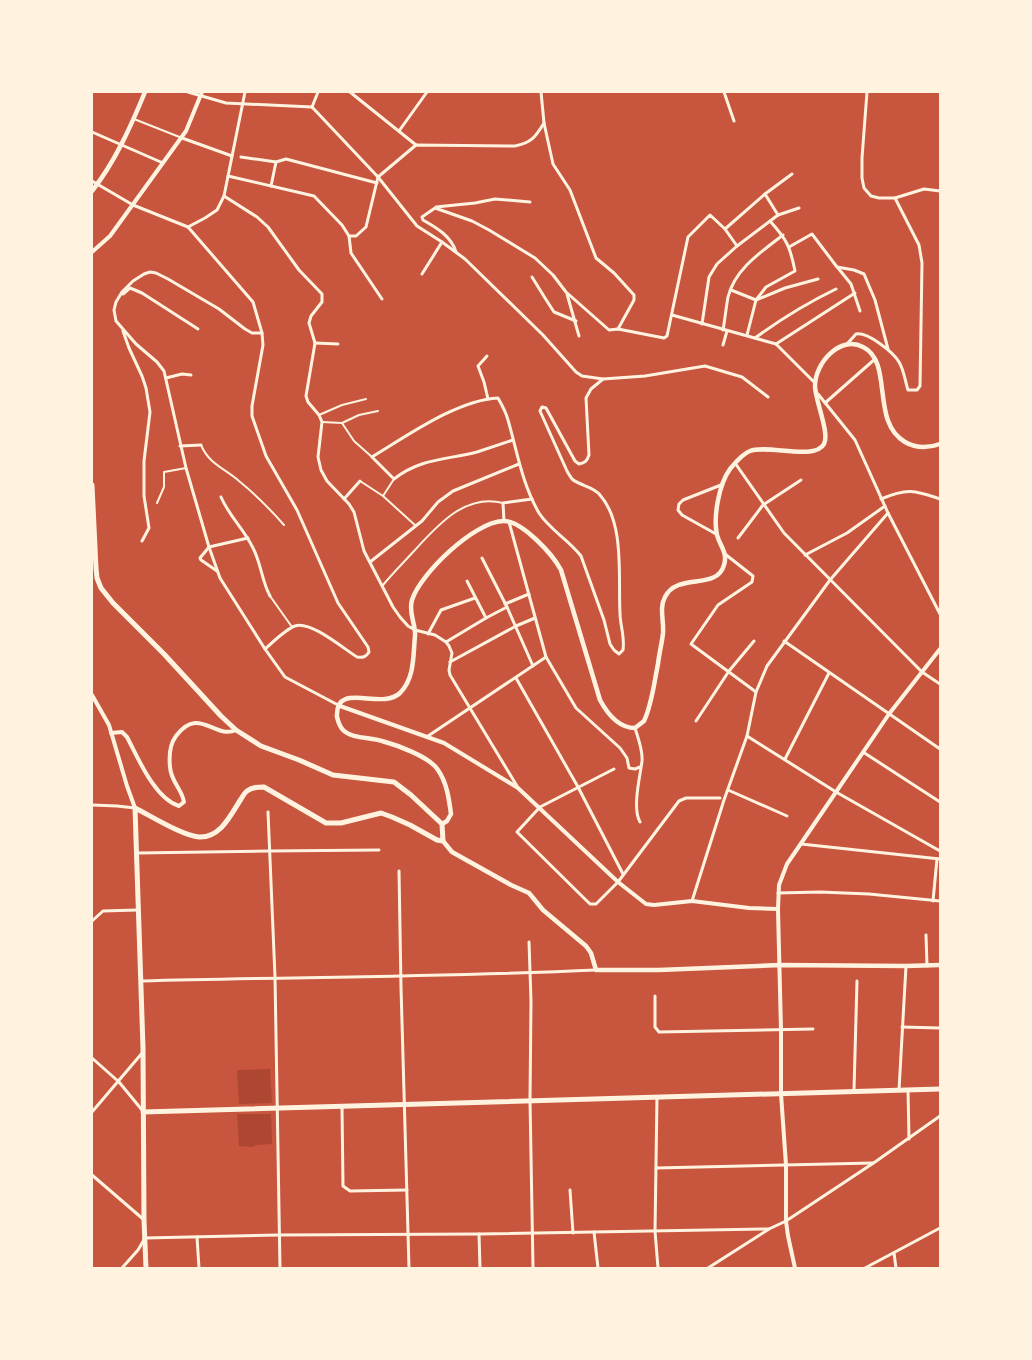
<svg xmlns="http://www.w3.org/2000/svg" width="1032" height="1360" font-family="Overpass,sans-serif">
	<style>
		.green { fill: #ae4732 }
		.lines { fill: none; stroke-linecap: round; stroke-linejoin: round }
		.pedestrian { stroke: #fff3e0; stroke-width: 2 }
		.minor { stroke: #fff3e0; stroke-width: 3 }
		.tertiary { stroke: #fff3e0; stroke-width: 4 }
		.secondary { stroke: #fff3e0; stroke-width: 4.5 }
		.primary { stroke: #fff3e0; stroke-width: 5 }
	</style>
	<rect width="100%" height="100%" fill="#c8553d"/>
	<g class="green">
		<polygon points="270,1069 272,1103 239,1104 237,1070"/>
		<polygon points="237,1114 271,1114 272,1144 256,1145 253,1147 239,1146"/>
	</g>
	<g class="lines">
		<g class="pedestrian">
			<polyline points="134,119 182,138"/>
			<polyline points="319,415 342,405 366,399"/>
			<polyline points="322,422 342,423 359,415 378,411"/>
			<polyline points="342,423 354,441 372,457"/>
			<path d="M201,445C209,464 224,468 239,481C255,494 270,509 284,525"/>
			<polyline points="360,481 383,496 416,526"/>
			<polyline points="383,496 394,479"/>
			<polyline points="157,503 164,487 164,472 186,468"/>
			<path d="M383,585C393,573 404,562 414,551C437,526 465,493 503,503"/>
			<polyline points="270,596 292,627"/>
		</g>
		<g class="minor">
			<polyline points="188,92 226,103 312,107"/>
			<polyline points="350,92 416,145"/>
			<polyline points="541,92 544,123 553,164 570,190 596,258 614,273 634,295 634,300 618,329"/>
			<polyline points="724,92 734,121"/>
			<polyline points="867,92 862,158 862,178 864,188 871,196 879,198 895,198 924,189 940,191"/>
			<polyline points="312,107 378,177 417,226 442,242 465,259 543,335 576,372 582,376 603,379 645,376 705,366 742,377 768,397"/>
			<polyline points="312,107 318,92"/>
			<polyline points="399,131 427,92"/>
			<polyline points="92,132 163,163"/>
			<polyline points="182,138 232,156"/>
			<polyline points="241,157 276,162 286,159 377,183"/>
			<polyline points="228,176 314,196 342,225 349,236 351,253 382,299"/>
			<path d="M92,181L133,205L188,227L253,302L262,333L263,345L252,406V416L266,456L297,510L338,603L368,647L369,652C366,657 363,658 357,657C344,649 310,620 295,626C286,629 273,642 265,649"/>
			<polyline points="271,186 276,162"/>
			<polyline points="765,194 778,215"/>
			<polyline points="224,196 257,217 268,227 299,270 322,294 322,302 311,316 309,323 315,343 306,396 308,402 319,415 322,422 318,457 321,470 327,481 349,504 354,512 364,551 393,607 400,617 408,626 415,630 435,635 446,642 449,646 452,653 449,670 450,675 517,786"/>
			<polyline points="436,207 475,203 495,199 530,202"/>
			<polyline points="188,227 205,218 217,210 224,196 245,92"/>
			<polyline points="725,229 765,194 792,174"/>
			<path d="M349,236H356L366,227L378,177L416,145L515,146C532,143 536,136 544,123"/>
			<polyline points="789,247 812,234 837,267 854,270 864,274 875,300 888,349"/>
			<path d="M456,252C451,236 437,228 423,220L422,217L435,208L472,221L489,230L535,258L553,275L566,292L609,330L618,329L664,338L667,336L688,237L710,215L725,229L737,246"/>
			<polyline points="838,268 851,284 860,311"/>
			<polyline points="422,274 442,242"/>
			<polyline points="532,277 545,298 554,312 576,321"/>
			<polyline points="731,290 756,300 785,288 818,279"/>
			<polyline points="123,294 130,288 142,293 198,329"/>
			<polyline points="567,294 579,336"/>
			<polyline points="672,315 776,344 815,383"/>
			<polyline points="702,324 709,277 717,264 737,246 778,215 799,208"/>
			<path d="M723,330C725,319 726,308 728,297C735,269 761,252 783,235"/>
			<polyline points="123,331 129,348 142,376 146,388 150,412 144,461 144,496 149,528 142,541"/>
			<polyline points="262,333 252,333 245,329 219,309 168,279 156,273 150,272 144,274 133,281 122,292 116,302 114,310 116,321 136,344 157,362 164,371 186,468 209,547 220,578 265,649 285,677 338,705"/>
			<path d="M747,335L756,300L766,287L795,271C790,246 787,240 770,221"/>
			<path d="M755,338C781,319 807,303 836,289"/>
			<polyline points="315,343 338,344"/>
			<polyline points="776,344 855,293"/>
			<path d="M847,344L856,334C868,332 893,352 899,362C904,370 905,381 908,390H917L920,386L922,263L919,245L895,198"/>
			<polyline points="723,345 727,331"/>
			<polyline points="487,356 478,366 484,382 488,399"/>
			<polyline points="166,378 182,374 191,375"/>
			<polyline points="818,394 855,440 888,513 940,614"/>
			<polyline points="825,403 875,359"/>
			<path d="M513,440C501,444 489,448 477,452C446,460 421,458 394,479L372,457C407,436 457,400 498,398C502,405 506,412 508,420C517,451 522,484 539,513C550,530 569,540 581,556L604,620L610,644L614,650L619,654L623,650C625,637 620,625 620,613C618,577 625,523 600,495C593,486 580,486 572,479C570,476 568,473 567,471L540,411L542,407L546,408L575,461L579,464C585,463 587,461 589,455L586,398L591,389L603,379"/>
			<polyline points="180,446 201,445"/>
			<polyline points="735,463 784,533 922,672 940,684"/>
			<path d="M221,497C229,516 244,529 253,548C261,563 262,582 270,596"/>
			<polyline points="344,499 360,481"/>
			<path d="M881,499C907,488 914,490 940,499"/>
			<polyline points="504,521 503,503 532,499"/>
			<polyline points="509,522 546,657 576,708 620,748 627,758 629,768 635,769 640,767"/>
			<polyline points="716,534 682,515 678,510 679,504 683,500 721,485"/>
			<polyline points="738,538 763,505 801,480"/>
			<polyline points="725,554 753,576 752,582 718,605 691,644 756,692"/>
			<polyline points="805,555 847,533 885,506"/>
			<polyline points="482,558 507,607 533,666"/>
			<polyline points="370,562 422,521 438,502 453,491 519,464"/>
			<polyline points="217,571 201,560 200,558 209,547 248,538"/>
			<polyline points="467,581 486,618"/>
			<polyline points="505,604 529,594"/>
			<polyline points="428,634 441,610 475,598"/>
			<polyline points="784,641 940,749"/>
			<polyline points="446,642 486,618 507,607"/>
			<polyline points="450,662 516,626 535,618"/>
			<polyline points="516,678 578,787 623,874"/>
			<polyline points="696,721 729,671 754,641"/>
			<path d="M635,728C638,738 643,750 642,761C640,777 632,808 640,822"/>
			<polyline points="428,736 546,657"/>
			<polyline points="747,736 836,792 940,851"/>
			<polyline points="863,752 940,802"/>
			<polyline points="785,759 829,673"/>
			<polyline points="614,769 540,807 517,832 590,904 596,904 618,882 679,801 686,798 720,798"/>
			<polyline points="728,790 787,816"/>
			<polyline points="92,805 117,806 135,808"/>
			<polyline points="268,812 275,977 280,1268"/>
			<polyline points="801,844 940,859"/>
			<polyline points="138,853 269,851 379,850"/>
			<polyline points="399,871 401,987 409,1268"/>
			<polyline points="778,893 820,892 869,894 940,901"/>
			<polyline points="692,901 724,800 747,736 756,692 767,666 830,580 888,513"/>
			<polyline points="933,901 937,859"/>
			<polyline points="92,921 103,911 137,910"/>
			<polyline points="926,935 927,966"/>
			<polyline points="529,942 531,1001 530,1100 533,1268"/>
			<path d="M142,981C293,977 445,977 596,970"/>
			<polyline points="655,996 655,1027 659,1032 813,1029"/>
			<polyline points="902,1027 940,1028"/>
			<polyline points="92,1058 119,1082 142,1110"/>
			<polyline points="854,1090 857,981"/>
			<polyline points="899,1090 906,966"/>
			<polyline points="908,1090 909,1139"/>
			<polyline points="657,1097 655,1231 658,1268"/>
			<polyline points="342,1107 343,1186 350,1191 407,1190"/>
			<polyline points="92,1112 143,1052"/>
			<polyline points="656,1168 873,1163"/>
			<polyline points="92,1175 143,1219"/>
			<polyline points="570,1190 573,1233"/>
			<polyline points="594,1232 598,1268"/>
			<polyline points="479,1234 480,1268"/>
			<polyline points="197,1237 199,1268"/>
			<polyline points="894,1253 896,1268"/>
			<polyline points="122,1268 138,1250 145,1238 279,1235 479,1234 769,1229"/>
			<polyline points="708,1268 769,1229 786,1221 875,1162 940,1116"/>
			<polyline points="865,1268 940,1228"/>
		</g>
		<g class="tertiary">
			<polyline points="92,252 110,236 186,131 202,92"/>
			<polyline points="92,695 109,725 127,786 135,808"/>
			<polyline points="340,706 444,743 518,788 618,882 646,904 654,905 692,901 749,908 778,909"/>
			<path d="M111,733L122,732L127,737C138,758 155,799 179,806L184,802C182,789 171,782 170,767C169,757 170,744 176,736C199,705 215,740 236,730"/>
			<polyline points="795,1268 788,1236 786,1221 786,1165 781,1094 781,1030 778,909 779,885 787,864 836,792 889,714 940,649"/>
		</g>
		<g class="secondary">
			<path d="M92,191C115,162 131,126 145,92"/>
			<path d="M442,824L447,821L451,814C449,799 447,783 438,770C430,757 397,745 382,741C371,737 352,739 343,730C340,727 338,721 337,717C335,680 381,711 400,693C415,678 413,655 415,636C416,624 408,613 412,600C420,574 474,522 503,521C522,520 553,555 561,570L600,700C607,713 618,728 635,728L644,721C652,704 654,683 658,664C659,654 662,643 663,633C664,620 659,608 665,597C677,572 717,591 724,565C728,553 720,546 717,535C713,517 719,484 730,469C735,463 742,454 750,451C767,444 815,461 824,444C830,433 815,400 815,386C815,363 840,335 863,347C894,362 870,422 905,442C917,449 929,448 940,444"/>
			<polyline points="443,841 452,852 511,885 529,893 543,910 586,946 591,953 596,970 659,970 780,965 906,966 940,965"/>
		</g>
		<g class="primary">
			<path d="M92,485L96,568L97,578L101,588L113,603L164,654L221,716L236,730L261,746L299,760L333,775L394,782L411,795L442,824L443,841L437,840L410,825L392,817L381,813L341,823H326L264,787C258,787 252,787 247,791C244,793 243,796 241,799C231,814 221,838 199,837C183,836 151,816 135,808L143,1048L144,1220L146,1268"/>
			<polyline points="143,1112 940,1089"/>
		</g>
	</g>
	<rect width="1032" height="1360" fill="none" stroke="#fff3e0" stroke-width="186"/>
</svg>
